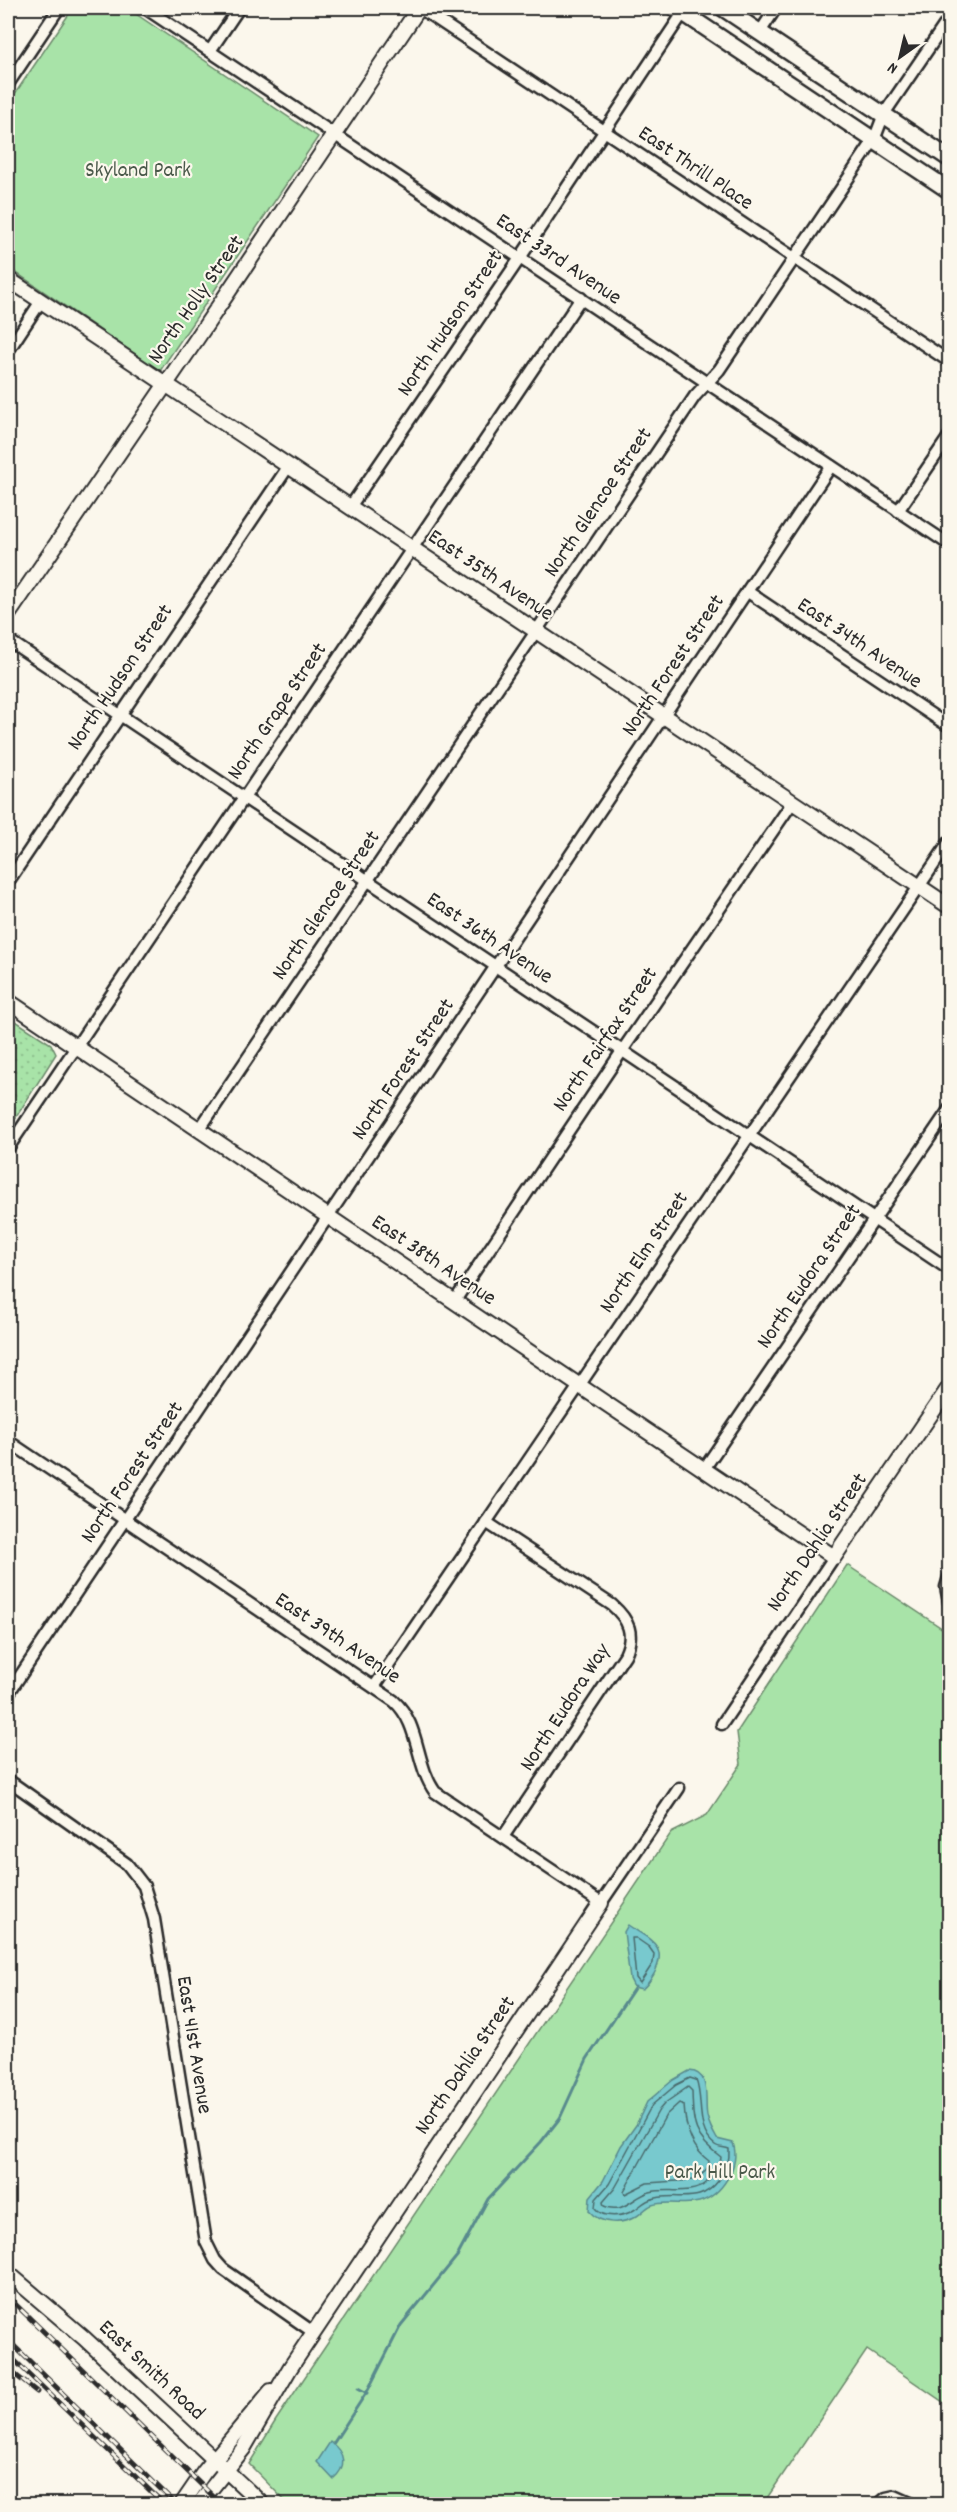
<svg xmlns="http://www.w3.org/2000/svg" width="957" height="2512" font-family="Dekko,sans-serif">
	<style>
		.grass { fill: url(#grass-dots); stroke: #6a876a; stroke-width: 1.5 }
		.park { fill: #a8e3a8; stroke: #6a876a; stroke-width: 1.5 }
		.water { fill: #78c9ce; stroke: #598a8d; stroke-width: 1.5 }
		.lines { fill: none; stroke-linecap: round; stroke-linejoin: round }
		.shore { stroke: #4a6a6c; stroke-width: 1.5 }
		.stream { stroke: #598a8d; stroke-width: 3 }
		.minor-casing { stroke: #2b2b2b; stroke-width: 15 }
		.tertiary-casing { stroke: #2b2b2b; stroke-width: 18 }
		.secondary-casing { stroke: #2b2b2b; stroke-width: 20 }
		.minor { stroke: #fbf7ec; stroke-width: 10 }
		.tertiary { stroke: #fbf7ec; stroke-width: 14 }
		.secondary { stroke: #fbf7ec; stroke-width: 15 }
		.rail-casing { stroke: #2b2b2b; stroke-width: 5 }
		.rail { stroke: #fbf7ec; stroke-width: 3; stroke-dasharray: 9; stroke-linecap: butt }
		.labels { text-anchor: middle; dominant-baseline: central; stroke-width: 4.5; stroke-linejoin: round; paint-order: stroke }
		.street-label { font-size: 22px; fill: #2b2b2b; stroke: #fbf7ec }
		.park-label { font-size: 22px; fill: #4a594a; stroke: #fbf7ec }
	</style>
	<defs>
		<pattern id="grass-dots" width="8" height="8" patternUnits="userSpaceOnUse" patternTransform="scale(1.5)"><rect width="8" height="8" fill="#a8e3a8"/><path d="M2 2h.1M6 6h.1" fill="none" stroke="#91c391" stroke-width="1.8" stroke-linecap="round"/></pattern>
	</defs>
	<rect width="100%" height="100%" fill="#fbf7ec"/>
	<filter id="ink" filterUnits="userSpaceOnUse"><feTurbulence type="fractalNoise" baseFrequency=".0167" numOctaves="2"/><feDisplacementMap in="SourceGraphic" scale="12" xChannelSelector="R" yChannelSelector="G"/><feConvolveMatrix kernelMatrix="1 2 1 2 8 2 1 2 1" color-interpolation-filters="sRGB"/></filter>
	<g filter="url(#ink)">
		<polygon class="grass" points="8,1016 51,1044 56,1054 8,1130"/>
		<g class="park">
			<polygon points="73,8 127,8 318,137 160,371 8,267 8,104"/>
			<polygon points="847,1565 949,1633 949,2406 867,2350 763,2504 288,2504 249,2464 276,2420 671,1833 707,1815 741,1764 737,1732"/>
		</g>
		<g class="water">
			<path d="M628,1925C650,1940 669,1945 654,1974C650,1980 648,1985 642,1989L634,1987L630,1979L624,1932Z"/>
			<path d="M689,2071C712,2072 704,2101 707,2116C709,2125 713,2132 717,2139L733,2143C741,2166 721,2196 699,2202C684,2206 667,2200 652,2205C646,2207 642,2213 637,2216C622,2225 601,2225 589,2211L590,2197L603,2181L621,2146L636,2125L647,2102L673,2080Z"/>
			<path d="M330,2442C346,2453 347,2467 333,2479L317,2462Z"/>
		</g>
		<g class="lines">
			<g class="shore">
				<polygon points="632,1938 636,1938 649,1947 654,1954 653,1963 640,1983 636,1978"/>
				<path d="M690,2078L696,2080C704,2100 695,2130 715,2145C719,2148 725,2147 729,2149C730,2161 726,2171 719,2180C698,2208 676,2190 649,2200C644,2202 639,2207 634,2210C623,2217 603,2219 595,2208L596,2199L609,2184L652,2105L676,2085Z"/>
				<path d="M688,2087L692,2091C693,2124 693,2137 721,2157C720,2167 713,2178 705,2184C691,2195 667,2188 650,2192C634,2196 623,2215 604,2206L603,2202L615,2188L659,2110L665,2103Z"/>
				<path d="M679,2103L684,2105C685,2126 691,2148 709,2161C710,2169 700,2177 693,2180L647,2183L625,2194L624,2191L666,2115Z"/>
			</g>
			<g class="stream">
				<polyline points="358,2388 367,2393"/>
				<polyline points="333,2444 368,2390 401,2325 458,2255 488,2199 541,2142 560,2118 587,2059 635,1987"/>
			</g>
			<g class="minor-casing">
				<g id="minor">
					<polyline points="145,8 950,545"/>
					<polyline points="420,8 950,362"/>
					<polyline points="760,32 776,8"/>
					<polyline points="210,51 239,8"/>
					<polyline points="8,84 59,8"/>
					<polyline points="8,351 41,301"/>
					<polyline points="350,507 520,258 683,13"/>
					<polyline points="898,511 950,435"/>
					<polyline points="748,592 950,727"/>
					<polyline points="8,640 950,1270"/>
					<polyline points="8,882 288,467"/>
					<polyline points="199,1130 695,396 719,370 874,140 884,114 950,17"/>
					<polyline points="8,1148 581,298"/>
					<polyline points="454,1302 622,1051 792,803"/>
					<path d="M8,1441L394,1701C420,1724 415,1764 435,1792L601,1903L679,1788"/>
					<polyline points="704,1469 950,1108"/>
					<path d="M486,1522L612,1605C629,1620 635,1634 625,1655L503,1837"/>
					<polyline points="950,1574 946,1587 950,1607"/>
					<polyline points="374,1687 950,841"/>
					<polyline points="8,1694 831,466"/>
					<polyline points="722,1724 834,1557"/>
					<polyline points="8,1780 127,1864 144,1886 154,1919 206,2242 215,2260 223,2269 313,2332"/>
					<polyline points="879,2504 886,2498 895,2496 913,2504"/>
				</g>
			</g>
			<g class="tertiary-casing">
				<g id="tertiary">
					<polyline points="8,279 950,907"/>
					<polyline points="8,615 196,340 419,8"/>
					<polyline points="8,1001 834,1557 950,1386"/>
					<polyline points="8,2273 84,2338 262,2504"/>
					<polyline points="182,2504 204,2472 271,2391"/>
					<polyline points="199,2504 243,2449 290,2368 601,1903"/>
				</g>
			</g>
			<g class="secondary-casing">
				<g id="secondary">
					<polyline points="676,8 950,191"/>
					<polyline points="723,8 950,159"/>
				</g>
			</g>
			<use href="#minor" class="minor"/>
			<use href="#tertiary" class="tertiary"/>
			<use href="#secondary" class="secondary"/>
			<g class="rail-casing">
				<g id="rail">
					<polyline points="8,2297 221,2504"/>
					<polyline points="8,2340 176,2504"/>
					<polyline points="8,2354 164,2504"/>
					<polyline points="8,2369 37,2392"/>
				</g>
			</g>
			<use href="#rail" class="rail"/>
		</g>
	</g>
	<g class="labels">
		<g class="street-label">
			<text transform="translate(695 169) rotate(34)">East Thrill Place</text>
			<text transform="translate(558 260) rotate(34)">East 33rd Avenue</text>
			<text transform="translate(197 300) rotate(-55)">North Holly Street</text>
			<text transform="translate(451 324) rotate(-56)">North Hudson Street</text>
			<text transform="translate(599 503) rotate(-56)">North Glencoe Street</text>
			<text transform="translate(490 576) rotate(34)">East 35th Avenue</text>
			<text transform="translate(859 644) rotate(34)">East 34th Avenue</text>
			<text transform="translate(674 666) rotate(-56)">North Forest Street</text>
			<text transform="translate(121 678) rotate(-56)">North Hudson Street</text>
			<text transform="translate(278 712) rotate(-56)">North Grape Street</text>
			<text transform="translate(327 906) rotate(-56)">North Glencoe Street</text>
			<text transform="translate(489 939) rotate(34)">East 36th Avenue</text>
			<text transform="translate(606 1040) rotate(-56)">North Fairfax Street</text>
			<text transform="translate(404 1070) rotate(-56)">North Forest Street</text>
			<text transform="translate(645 1253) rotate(-56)">North Elm Street</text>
			<text transform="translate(433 1261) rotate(34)">East 38th Avenue</text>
			<text transform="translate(810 1277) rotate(-56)">North Eudora Street</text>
			<text transform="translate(133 1473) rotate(-56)">North Forest Street</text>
			<text transform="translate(818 1543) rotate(-56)">North Dahlia Street</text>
			<text transform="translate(337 1639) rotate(34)">East 39th Avenue</text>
			<text transform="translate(566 1708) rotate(-57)">North Eudora Way</text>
			<text transform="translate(193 2045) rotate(81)">East 41st Avenue</text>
			<text transform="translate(466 2066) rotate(-56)">North Dahlia Street</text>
			<text transform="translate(151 2371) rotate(43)">East Smith Road</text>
		</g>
		<g class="park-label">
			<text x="138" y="171">Skyland Park</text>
			<text x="720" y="2173">Park Hill Park</text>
		</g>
	</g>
	<rect width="957" height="2512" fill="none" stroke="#fbf7ec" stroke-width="30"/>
	<rect x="15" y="15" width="927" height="2482" fill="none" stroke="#2b2b2b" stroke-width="2" filter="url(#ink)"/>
	<g transform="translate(900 57) rotate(214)" stroke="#fbf7ec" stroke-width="4.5" paint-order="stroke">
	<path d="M0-4.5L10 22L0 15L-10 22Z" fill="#2b2b2b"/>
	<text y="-9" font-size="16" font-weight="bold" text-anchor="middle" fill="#2b2b2b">N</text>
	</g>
</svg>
